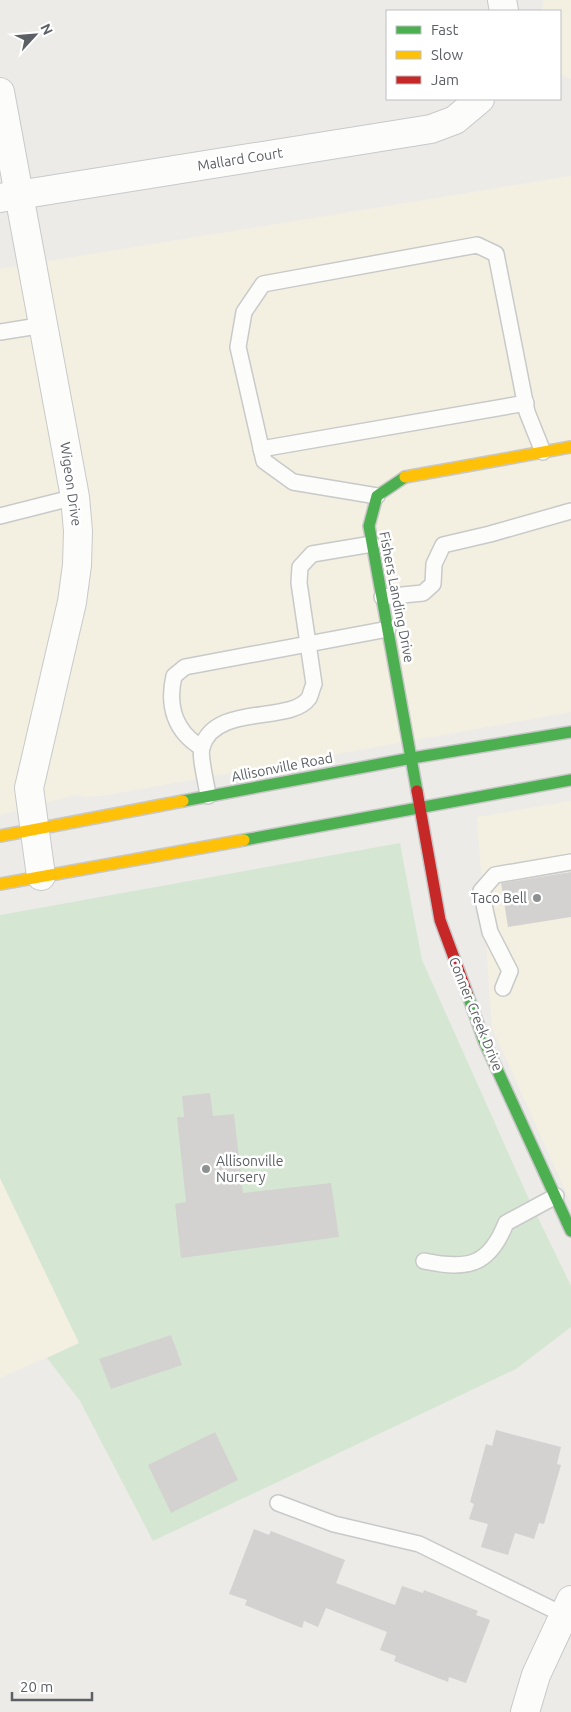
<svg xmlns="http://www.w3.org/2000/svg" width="571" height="1712" font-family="Ubuntu,sans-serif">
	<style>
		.commercial { fill: #f4f0e1 }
		.green { fill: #d5e7d3 }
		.building { fill: #d3d2d0 }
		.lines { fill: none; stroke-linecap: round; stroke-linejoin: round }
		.lane-casing { stroke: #c8c9c9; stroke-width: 18 }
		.street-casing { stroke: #c8c9c9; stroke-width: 30 }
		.fast-casing { stroke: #c7c7c7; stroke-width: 14 }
		.slow-casing { stroke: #c7c7c7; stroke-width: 14 }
		.jam-casing { stroke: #c7c7c7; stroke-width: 14 }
		.lane { stroke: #fcfcfb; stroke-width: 15 }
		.street { stroke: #fcfcfb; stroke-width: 28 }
		.fast { stroke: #4caf50; stroke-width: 11 }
		.slow { stroke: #ffc107; stroke-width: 11 }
		.jam { stroke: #c62828; stroke-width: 11 }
		.poi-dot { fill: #8e9192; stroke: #fff; stroke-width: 2 }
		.labels { text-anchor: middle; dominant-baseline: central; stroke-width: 5; stroke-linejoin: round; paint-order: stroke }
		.street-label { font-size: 14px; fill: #5c6064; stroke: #fff }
		.poi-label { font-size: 14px; fill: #5c6064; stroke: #fff; text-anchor: end }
	</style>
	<rect width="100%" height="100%" fill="#ecebe7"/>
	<g class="commercial">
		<polygon points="543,0 571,0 571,79 560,74 560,11 542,11"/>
		<polygon points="571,176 571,712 101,796 83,797 78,794 0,815 0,269"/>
		<polygon points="571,801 571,1203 492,1028 477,817"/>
		<polygon points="0,1178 79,1343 0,1378"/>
	</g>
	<polygon class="green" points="400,843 422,960 528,1197 571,1286 571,1327 516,1369 153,1541 80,1401 47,1358 79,1343 0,1178 0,915"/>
	<g class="building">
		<polygon points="571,872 571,917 508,927 501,883"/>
		<polygon points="210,1093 213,1116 234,1114 243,1193 331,1183 339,1237 181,1258 175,1204 186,1202 177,1117 184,1117 182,1096"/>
		<polygon points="171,1335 182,1365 111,1389 99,1359"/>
		<polygon points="496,1430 561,1447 557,1464 561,1465 544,1524 539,1523 534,1539 515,1533 508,1555 481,1547 488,1524 469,1519 474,1504 470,1502 486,1444 492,1446"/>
		<polygon points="215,1432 238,1480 171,1513 148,1465"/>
		<polygon points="254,1529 269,1535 271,1531 345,1560 336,1583 395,1605 402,1586 423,1593 424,1590 478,1611 476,1615 490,1620 466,1683 449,1677 448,1682 394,1661 396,1656 380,1650 387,1632 326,1608 318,1627 304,1621 302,1628 245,1605 247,1600 229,1594"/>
	</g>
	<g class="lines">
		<g class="lane-casing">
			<g id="lane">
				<polyline points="0,332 44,325"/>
				<polyline points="261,449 526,403"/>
				<polyline points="377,496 293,482 264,461 238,347 244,312 263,284 477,245 496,254 527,412 543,452"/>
				<polyline points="0,516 75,497"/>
				<polyline points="382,597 423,593 433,584 434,564 443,545 490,534 571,511"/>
				<path d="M202,748C175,732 167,706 174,676L185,667L388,629"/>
				<path d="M208,796C207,785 199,756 202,747C215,703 291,724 309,698C311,694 312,688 314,684L299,583L300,567L312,554L372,544"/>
				<polyline points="503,988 510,971 490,932 481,891 495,875 571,862"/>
				<path d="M424,1261C468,1270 489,1266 506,1223L556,1196"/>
				<polyline points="278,1503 334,1524 419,1544 564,1615"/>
			</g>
		</g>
		<g class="street-casing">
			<g id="street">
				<polyline points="502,0 504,11"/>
				<polyline points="0,92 75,497 78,531 77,565 72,602 29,788 41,876"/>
				<polyline points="0,198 431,129 455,120 480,99"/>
				<polyline points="525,1712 536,1675 571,1600"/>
			</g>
		</g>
		<g class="fast-casing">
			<g id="fast">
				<polyline points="405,477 377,496 369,526 417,791"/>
				<polyline points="183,801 412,758 571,732"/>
				<polyline points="244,840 571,780"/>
				<polyline points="467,993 484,1041 571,1231"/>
			</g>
		</g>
		<g class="slow-casing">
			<g id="slow">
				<polyline points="405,477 571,447"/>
				<polyline points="0,836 183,801"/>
				<polyline points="0,884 244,840"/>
			</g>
		</g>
		<g class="jam-casing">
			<polyline id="jam" points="417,791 440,920 467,993"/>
		</g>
		<use href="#lane" class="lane"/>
		<use href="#street" class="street"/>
		<use href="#fast" class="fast"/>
		<use href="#slow" class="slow"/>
		<use href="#jam" class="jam"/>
	</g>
	<g class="poi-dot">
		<circle cx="537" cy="898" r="5"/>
		<circle cx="206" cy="1169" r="5"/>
	</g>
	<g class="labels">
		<g class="street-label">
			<text transform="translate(240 159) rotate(-9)">Mallard Court</text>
			<text transform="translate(71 484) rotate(82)">Wigeon Drive</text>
			<text transform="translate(397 597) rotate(79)">Fishers Landing Drive</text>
			<text transform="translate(282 767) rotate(-11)">Allisonville Road</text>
			<text transform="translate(476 1014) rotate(68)">Conner Creek Drive</text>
		</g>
		<g class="poi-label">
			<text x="527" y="898">Taco Bell</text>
			<text x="216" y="1161" text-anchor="start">Allisonville<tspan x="216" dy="16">Nursery</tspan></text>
		</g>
	</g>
	<rect x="386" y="10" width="175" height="90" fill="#ffffff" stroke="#bebfc1"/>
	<rect x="396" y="26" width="25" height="8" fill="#4caf50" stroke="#bebfc1"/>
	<text x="431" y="35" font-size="15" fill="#5c6064">Fast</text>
	<rect x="396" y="51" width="25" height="8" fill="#ffc107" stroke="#bebfc1"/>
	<text x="431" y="60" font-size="15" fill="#5c6064">Slow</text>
	<rect x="396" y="76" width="25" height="8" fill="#c62828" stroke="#bebfc1"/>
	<text x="431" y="85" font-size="15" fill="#5c6064">Jam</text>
	<g transform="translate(35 35) rotate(64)" stroke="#ffffff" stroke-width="4" paint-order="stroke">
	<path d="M0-4L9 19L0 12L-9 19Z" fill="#5c6064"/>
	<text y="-8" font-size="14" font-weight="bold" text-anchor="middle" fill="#5c6064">N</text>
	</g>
	<path d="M12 1692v8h80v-8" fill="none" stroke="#5c6064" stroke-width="2.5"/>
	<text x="20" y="1692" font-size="15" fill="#5c6064" stroke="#ffffff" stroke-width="4" paint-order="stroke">20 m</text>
</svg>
